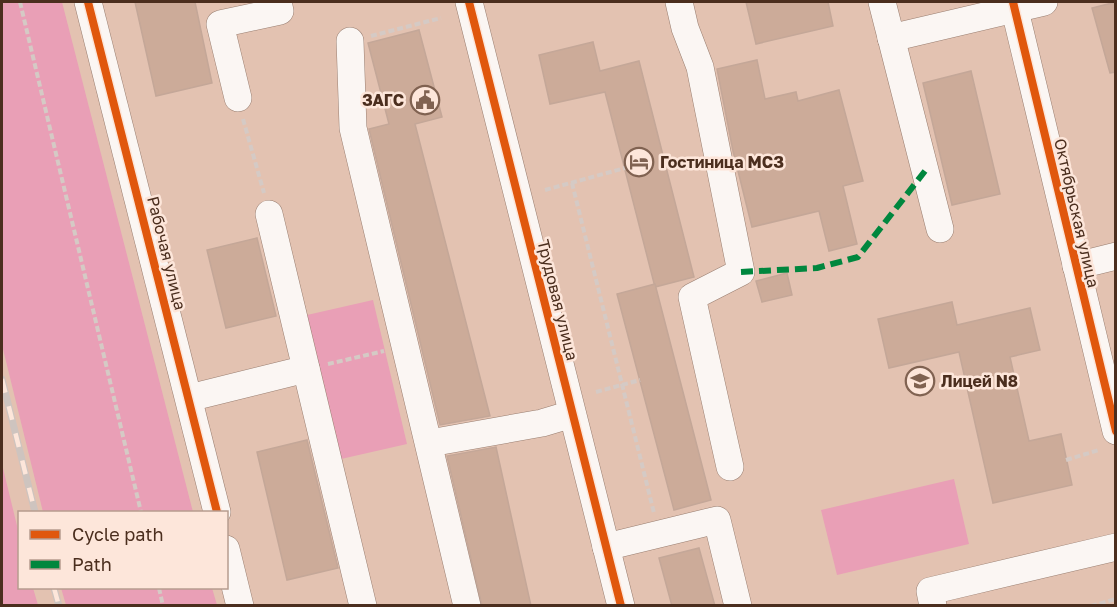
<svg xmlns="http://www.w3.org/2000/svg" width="1117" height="607" font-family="'Golos Text',sans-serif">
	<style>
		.green { fill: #e99fb6 }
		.building { fill: #ccab99; stroke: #c4a798; stroke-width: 1.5 }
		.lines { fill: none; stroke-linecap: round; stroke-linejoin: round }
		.minor-casing { stroke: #997e70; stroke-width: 28 }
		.path { stroke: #d5cac5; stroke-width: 4; stroke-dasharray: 6 3; stroke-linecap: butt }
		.minor { stroke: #fbf6f3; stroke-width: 27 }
		.rail-casing { stroke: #cec4bf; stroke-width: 7 }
		.rail { stroke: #fde6da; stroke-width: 4.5; stroke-dasharray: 14; stroke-linecap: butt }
		.quiet { stroke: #00873e; stroke-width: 6; stroke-dasharray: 12 6; stroke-linecap: butt }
		.cycleway-casing { stroke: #fde6da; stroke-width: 11 }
		.cycleway { stroke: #e0570d; stroke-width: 8 }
		.labels { text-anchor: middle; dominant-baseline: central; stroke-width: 5; stroke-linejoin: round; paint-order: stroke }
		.poi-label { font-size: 16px; font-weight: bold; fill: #4b2e1e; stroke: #fde6da; text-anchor: start }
		.street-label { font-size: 16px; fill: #4b2e1e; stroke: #fde6da }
	</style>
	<rect width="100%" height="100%" fill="#e3c2b1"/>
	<g class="green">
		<polygon points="2,2 62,2 193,512 43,512 2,345"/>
		<polygon points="373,300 407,444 341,459 307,315"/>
		<polygon points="2,464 19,534 20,588 33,588 38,605 2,605"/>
		<polygon points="954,479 969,544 837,575 821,510"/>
		<polygon points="61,588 212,588 217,605 66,605"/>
	</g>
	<g class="building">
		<polygon points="135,2 195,2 212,83 156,96"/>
		<polygon points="746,2 828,2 833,26 756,44"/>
		<polygon points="1116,2 1116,72 1110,73 1092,8"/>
		<polygon points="419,30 442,117 415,124 490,416 440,425 369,129 389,124 368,43"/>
		<polygon points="593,42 600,71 639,61 694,277 655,287 605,92 550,104 539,55"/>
		<polygon points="757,60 765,99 796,92 798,101 839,90 863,181 843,186 857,244 829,251 819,211 752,227 733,151 717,69"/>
		<polygon points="971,71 1000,194 952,205 923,83"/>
		<polygon points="257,238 276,316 226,328 207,250"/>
		<polygon points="787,273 792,295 762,302 756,281"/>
		<polygon points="655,284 711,500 674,510 617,294"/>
		<polygon points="952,302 957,325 1030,308 1040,350 1010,357 1029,441 1061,434 1072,485 993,503 959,352 889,368 878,319"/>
		<polygon points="307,440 338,568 287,580 257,452"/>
		<polygon points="496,447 531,606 482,606 447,456"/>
		<polygon points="699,548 715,606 672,606 659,558"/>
	</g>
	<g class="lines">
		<g class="minor-casing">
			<g id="minor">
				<polyline points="88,2 217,512"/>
				<polyline points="469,2 621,606"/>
				<polyline points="679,2 685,28 700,67 741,272 692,297 730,467"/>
				<polyline points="882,2 940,229"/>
				<polyline points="1013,2 1116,431"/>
				<polyline points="891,38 1044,2"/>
				<polyline points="350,41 353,128 467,606"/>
				<polyline points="238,98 220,24 280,11 278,2"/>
				<polyline points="269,214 363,606"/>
				<polyline points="1076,266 1116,256"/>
				<polyline points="189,398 306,369"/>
				<polyline points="430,443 542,423 572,414"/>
				<polyline points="606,547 717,520 738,606"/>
				<polyline points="226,549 240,606"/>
				<polyline points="933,606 930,591 1116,547"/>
			</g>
		</g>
		<g class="path">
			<polyline points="20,2 141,512"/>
			<polyline points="371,36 441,18"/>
			<polyline points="243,119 264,193"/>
			<polyline points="572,183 654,513"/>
			<polyline points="545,190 625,168"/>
			<polyline points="328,364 384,351"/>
			<polyline points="596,392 640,380"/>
			<polyline points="1066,460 1099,450"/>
			<polyline points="159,588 163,606"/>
			<polyline points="1091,606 1116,599"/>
		</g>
		<use href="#minor" class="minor"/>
		<g class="rail-casing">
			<g id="rail">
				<polyline points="2,379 35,512"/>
				<polyline points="54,588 59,606"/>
			</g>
		</g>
		<use href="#rail" class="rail"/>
		<polyline class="quiet" points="741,272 817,268 858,257 925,171"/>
		<g class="cycleway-casing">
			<g id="cycleway">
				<polyline points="88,2 217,512"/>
				<polyline points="469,2 621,606"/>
				<polyline points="1013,2 1116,431"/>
			</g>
		</g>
		<use href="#cycleway" class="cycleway"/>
	</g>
	<defs>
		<g id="civic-ring" transform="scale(1.5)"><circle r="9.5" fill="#fde6da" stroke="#806251" stroke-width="1.5"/><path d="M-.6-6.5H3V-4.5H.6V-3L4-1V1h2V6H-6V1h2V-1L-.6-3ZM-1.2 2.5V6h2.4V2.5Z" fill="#806251"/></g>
		<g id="hotel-ring" transform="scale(1.5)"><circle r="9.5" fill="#fde6da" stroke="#806251" stroke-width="1.5"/><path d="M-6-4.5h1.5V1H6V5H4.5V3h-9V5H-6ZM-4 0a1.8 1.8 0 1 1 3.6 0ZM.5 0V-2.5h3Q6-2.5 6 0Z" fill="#806251"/></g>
		<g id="school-ring" transform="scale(1.5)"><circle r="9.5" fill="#fde6da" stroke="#806251" stroke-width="1.5"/><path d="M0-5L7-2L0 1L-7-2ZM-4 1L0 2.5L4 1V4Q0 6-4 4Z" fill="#806251"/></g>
	</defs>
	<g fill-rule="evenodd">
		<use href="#civic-ring" x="425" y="100"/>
		<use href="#hotel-ring" x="639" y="162"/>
		<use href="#school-ring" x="920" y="381"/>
	</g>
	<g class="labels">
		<g class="poi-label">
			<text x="404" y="100" text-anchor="end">ЗАГС</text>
			<text x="660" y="162">Гостиница МСЗ</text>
			<text x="941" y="381">Лицей N8</text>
		</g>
		<g class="street-label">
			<text transform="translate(1077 213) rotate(77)">Октябрьская улица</text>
			<text transform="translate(167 253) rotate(76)">Рабочая улица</text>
			<text transform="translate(558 300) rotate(76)">Трудовая улица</text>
		</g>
	</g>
	<rect width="1117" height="607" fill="none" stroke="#4b2e1e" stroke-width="6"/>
	<rect x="18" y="511" width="210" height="78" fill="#fde6da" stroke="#b69c8f" stroke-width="1.5"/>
	<rect x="30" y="530" width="30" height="9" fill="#e0570d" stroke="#b69c8f" stroke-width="1.5"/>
	<text x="72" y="541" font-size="18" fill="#4b2e1e">Cycle path</text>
	<rect x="30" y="560" width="30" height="9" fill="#00873e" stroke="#b69c8f" stroke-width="1.5"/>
	<text x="72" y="571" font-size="18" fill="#4b2e1e">Path</text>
</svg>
